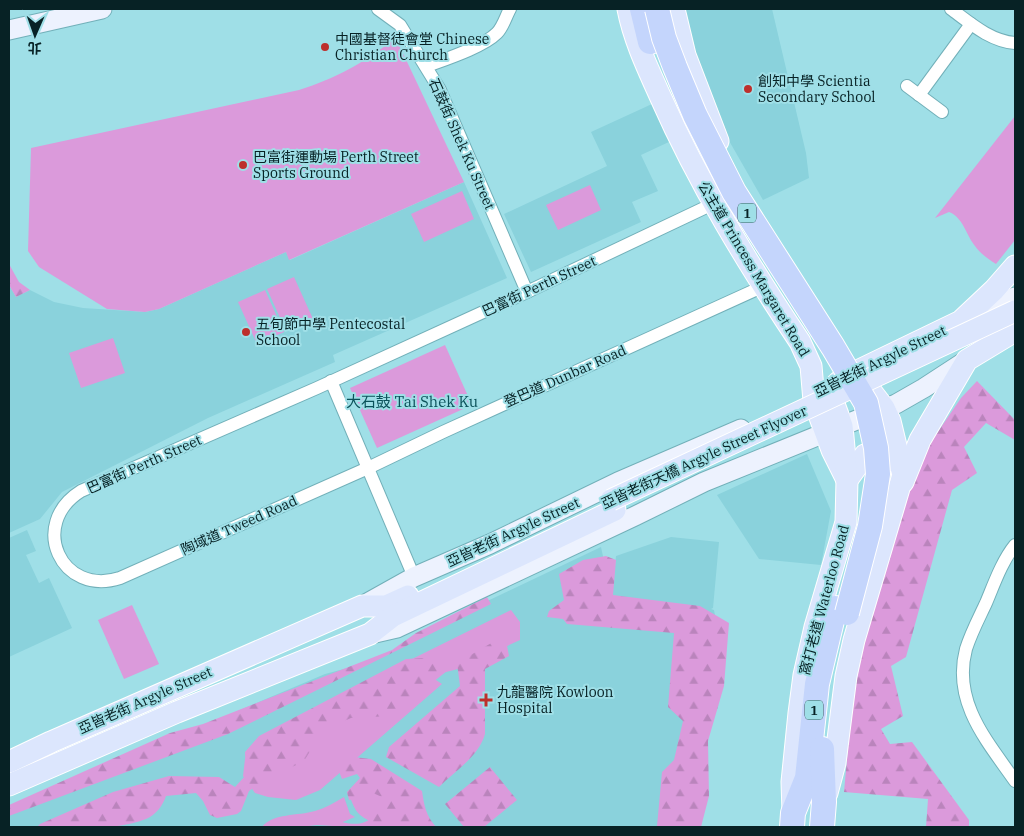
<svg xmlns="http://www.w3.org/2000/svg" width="1024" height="836" font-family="'IBM Plex Serif','Noto Sans TC',serif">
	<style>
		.built { fill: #8ad2dc }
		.green { fill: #db9adb }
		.forest { fill: url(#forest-firs) }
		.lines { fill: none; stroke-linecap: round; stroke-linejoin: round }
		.street-casing { stroke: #72b0b9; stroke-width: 14 }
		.secondary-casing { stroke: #72b0b9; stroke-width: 21 }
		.primary-casing { stroke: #fff; stroke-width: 23 }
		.highway-casing { stroke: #fff; stroke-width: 26 }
		.street { stroke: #fff; stroke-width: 12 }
		.secondary { stroke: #edf2fe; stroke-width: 19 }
		.primary { stroke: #dce6fd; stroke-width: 21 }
		.highway { stroke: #c4d5fc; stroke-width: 24 }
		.primary-bridge-casing { stroke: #fff; stroke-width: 23; stroke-linecap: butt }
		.highway-bridge-casing { stroke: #fff; stroke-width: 26; stroke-linecap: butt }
		.primary-bridge { stroke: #dce6fd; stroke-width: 21 }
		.highway-bridge { stroke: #c4d5fc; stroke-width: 24 }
		.poi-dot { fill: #bd2f2c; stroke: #9fdfe7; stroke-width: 2 }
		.labels { text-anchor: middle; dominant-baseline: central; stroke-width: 4; stroke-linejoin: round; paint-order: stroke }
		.shield { fill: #9fdfe7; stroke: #355b5f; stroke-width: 1 }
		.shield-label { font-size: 12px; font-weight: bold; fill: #072225 }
		.poi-label { font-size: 14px; fill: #072225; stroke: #9fdfe7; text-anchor: start }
		.street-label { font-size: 14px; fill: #072225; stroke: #9fdfe7 }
		.neighbourhood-label { font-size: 15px; fill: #0b525a; stroke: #9fdfe7 }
	</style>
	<defs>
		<pattern id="forest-firs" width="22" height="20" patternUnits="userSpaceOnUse" patternTransform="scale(1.25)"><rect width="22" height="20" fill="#db9adb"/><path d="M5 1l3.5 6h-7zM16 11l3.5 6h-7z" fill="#ba84bc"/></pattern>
	</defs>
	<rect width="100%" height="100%" fill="#9fdfe7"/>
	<g class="built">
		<polygon points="680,9 772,9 806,153 809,178 763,200 720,125"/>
		<polygon points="652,104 671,141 641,155 658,191 632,202 641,222 531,272 504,214 607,166 591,132"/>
		<polygon points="464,182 507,278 333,355 335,362 208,418 62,492 40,519 9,533 9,285 16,297 30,290 54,302 83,308 145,312 159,309 286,252 290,260"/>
		<polygon points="807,454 831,511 821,565 759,559 717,495"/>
		<polygon points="27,530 36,551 26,555 39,583 49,578 72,628 9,657 9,538"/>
		<polygon points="671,537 719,542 713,608 711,609 714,610 715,615 698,827 9,827 9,808 325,674 355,666 389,654 418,634 601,547 612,598 616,556"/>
	</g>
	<g class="green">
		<path d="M393,40L400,47L464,182L289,260L286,252L159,309L145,312L107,309L39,267L28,251L31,148L299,90C336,78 362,64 393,40Z"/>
		<path d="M1015,116V240L996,264C988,259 980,253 975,246C966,235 963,217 949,212L935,218Z"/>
		<polygon points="590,185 601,210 558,230 546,205"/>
		<polygon points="462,191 474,219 424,242 411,214"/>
		<polygon points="294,277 313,319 286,331 267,289"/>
		<polygon points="265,290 284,332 257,344 238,302"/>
		<polygon points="113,338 125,373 81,388 69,353"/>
		<polygon points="445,345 472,405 377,448 350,388"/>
		<polygon points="132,605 159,664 124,679 98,620"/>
		<polygon points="511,610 520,622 520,640 458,669 430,676 442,684 320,790 296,800 268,797 255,793 243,776 245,759 255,746 408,661"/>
		<path d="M366,776L409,800L379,826C357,814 357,816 348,792Z"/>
		<path d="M344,797L350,814L355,817L333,826L317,825L300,827H262C273,813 298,816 315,811C325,808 334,803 344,797Z"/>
	</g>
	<g class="forest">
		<polygon points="9,264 19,282 30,290 16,297 9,285"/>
		<polygon points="977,381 1015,420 1015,440 986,423 964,447 977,473 952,490 906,657 891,666 903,716 881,729 890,744 912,742 969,820 969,827 926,827 928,799 844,792 851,715 857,678 864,643 906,498 924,456 935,436 961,398"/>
		<polygon points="606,556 616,560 613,595 700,606 729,623 724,686 708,741 709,796 701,827 657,826 662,772 674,760 683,721 668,707 674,633 567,624 563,619 547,617 549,611 564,600 559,574 583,560"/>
		<polygon points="487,597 491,604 228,734 9,816 9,805 170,733 203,724 392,650 416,633"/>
		<path d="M505,635L509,656L485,669V734C479,756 455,771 439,787L386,757L389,747L460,686L457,663Z"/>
		<path d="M441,657L447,671L390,716L351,718L323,730L304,761L261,783L249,791L241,811L237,814L217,818L210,815L203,801L196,793L166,796C163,805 156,815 146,819C112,832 73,827 37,827L40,824L113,792L169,776L219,777L235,787L246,775L245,752L259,736L406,659Z"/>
		<path d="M354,757L371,759L422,791C424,805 426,816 436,827H331L338,821C364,828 373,823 382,797L373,793L359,799L349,800L347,792L360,778L357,774L342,779L338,769Z"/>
		<polygon points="490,767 517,800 484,827 464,827 445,804"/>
	</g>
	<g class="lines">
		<g class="street-casing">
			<g id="street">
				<polyline points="378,9 400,25 440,90 527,292"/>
				<path d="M951,9C970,23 990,41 1015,43"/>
				<path d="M427,66C446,59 483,47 497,33C503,27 506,16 510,9"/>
				<polyline points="907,86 942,112"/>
				<polyline points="919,95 971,24"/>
				<path d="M719,201L527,292L317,388L81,491C28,524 61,597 120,578L368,468L443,432L764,286"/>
				<polyline points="331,381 414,577"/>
				<path d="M1015,545C1002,561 994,584 986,603C979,618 971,633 966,649C952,702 987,741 1015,781"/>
			</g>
		</g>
		<g class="secondary-casing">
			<g id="secondary">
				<polyline points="9,30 102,9"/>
				<polyline points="967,319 1015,297"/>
				<polyline points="362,606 414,577 490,544 618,482 741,429"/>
				<polyline points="371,634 397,628 635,516 704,482 896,404 924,388 967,360"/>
			</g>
		</g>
		<g class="primary-casing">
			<g id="primary">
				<path d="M628,9C634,40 648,69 661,98C699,184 748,264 800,342L811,366L814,401L832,450L847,480"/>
				<polyline points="674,9 685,55 718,141"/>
				<polyline points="845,377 961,321 994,290 1015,266"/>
				<polyline points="847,480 865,455 874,454 893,461"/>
				<polyline points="903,482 920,440 967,360 1015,331"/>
				<polyline points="9,762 51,742 362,606 386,606 408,596"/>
				<polyline points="9,785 177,712 370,634 393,616 615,510"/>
				<polyline points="827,793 835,763 846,676 854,640 903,475 890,421 884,408 860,377"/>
				<polyline points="793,813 792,782 799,713 804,675 815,627 846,522 847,480 842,426 834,404 835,386 840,381"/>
			</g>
		</g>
		<g class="highway-casing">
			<g id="highway">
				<polyline points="642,9 650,42"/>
				<polyline points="792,827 793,813 807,778 817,684 835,608"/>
				<polyline points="822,827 824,802 822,749"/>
			</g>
		</g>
		<use href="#street" class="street"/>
		<use href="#secondary" class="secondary"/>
		<use href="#primary" class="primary"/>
		<use href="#highway" class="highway"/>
		<g class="primary-bridge-casing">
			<polyline id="primary-bridge" points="611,500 1015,311"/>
		</g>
		<g class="highway-bridge-casing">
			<polyline id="highway-bridge" points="657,9 664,38 675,67 695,115 734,192 833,347 866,403 876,448 878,474 870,526 847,613"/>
		</g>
		<use href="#primary-bridge" class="primary-bridge"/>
		<use href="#highway-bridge" class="highway-bridge"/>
	</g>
	<g class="poi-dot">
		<circle cx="325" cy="47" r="5"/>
		<circle cx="748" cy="89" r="5"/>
		<circle cx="243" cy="165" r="5"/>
		<circle cx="246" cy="332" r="5"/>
		<path d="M483.5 692.5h5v5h5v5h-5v5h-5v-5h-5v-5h5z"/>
	</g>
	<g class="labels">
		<g class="shield">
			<rect x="738" y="203.5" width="18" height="19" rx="4"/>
			<rect x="805" y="700.5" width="18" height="19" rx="4"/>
		</g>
		<g class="shield-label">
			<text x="747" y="213">1</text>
			<text x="814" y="710">1</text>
		</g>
		<g class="poi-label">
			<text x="335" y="39">中國基督徒會堂 Chinese<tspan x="335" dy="16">Christian Church</tspan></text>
			<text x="758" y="81">創知中學 Scientia<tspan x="758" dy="16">Secondary School</tspan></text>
			<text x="253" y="157">巴富街運動場 Perth Street<tspan x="253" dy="16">Sports Ground</tspan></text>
			<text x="256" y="324">五旬節中學 Pentecostal<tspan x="256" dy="16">School</tspan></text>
			<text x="497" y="692">九龍醫院 Kowloon<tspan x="497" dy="16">Hospital</tspan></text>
		</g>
		<g class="street-label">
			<text transform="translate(462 144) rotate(66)">石鼓街 Shek Ku Street</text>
			<text transform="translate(754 269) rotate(59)">公主道 Princess Margaret Road</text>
			<text transform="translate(539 286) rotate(-25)">巴富街 Perth Street</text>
			<text transform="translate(880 361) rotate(-26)">亞皆老街 Argyle Street</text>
			<text transform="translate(565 376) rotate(-24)">登巴道 Dunbar Road</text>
			<text transform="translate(704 457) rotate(-25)">亞皆老街天橋 Argyle Street Flyover</text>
			<text transform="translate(144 464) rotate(-24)">巴富街 Perth Street</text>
			<text transform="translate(239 525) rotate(-24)">陶域道 Tweed Road</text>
			<text transform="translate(513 532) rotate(-25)">亞皆老街 Argyle Street</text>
			<text transform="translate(824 600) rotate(-75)">窩打老道 Waterloo Road</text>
			<text transform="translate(145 700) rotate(-24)">亞皆老街 Argyle Street</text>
		</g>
		<g class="neighbourhood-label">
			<text x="412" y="401">大石鼓 Tai Shek Ku</text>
		</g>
	</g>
	<rect width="1024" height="836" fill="none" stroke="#072225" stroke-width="20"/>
	<g transform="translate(35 35) rotate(182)" stroke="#9fdfe7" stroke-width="4" paint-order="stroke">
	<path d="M0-4L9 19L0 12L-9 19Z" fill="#072225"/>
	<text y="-8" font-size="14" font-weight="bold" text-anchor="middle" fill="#072225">北</text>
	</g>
</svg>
